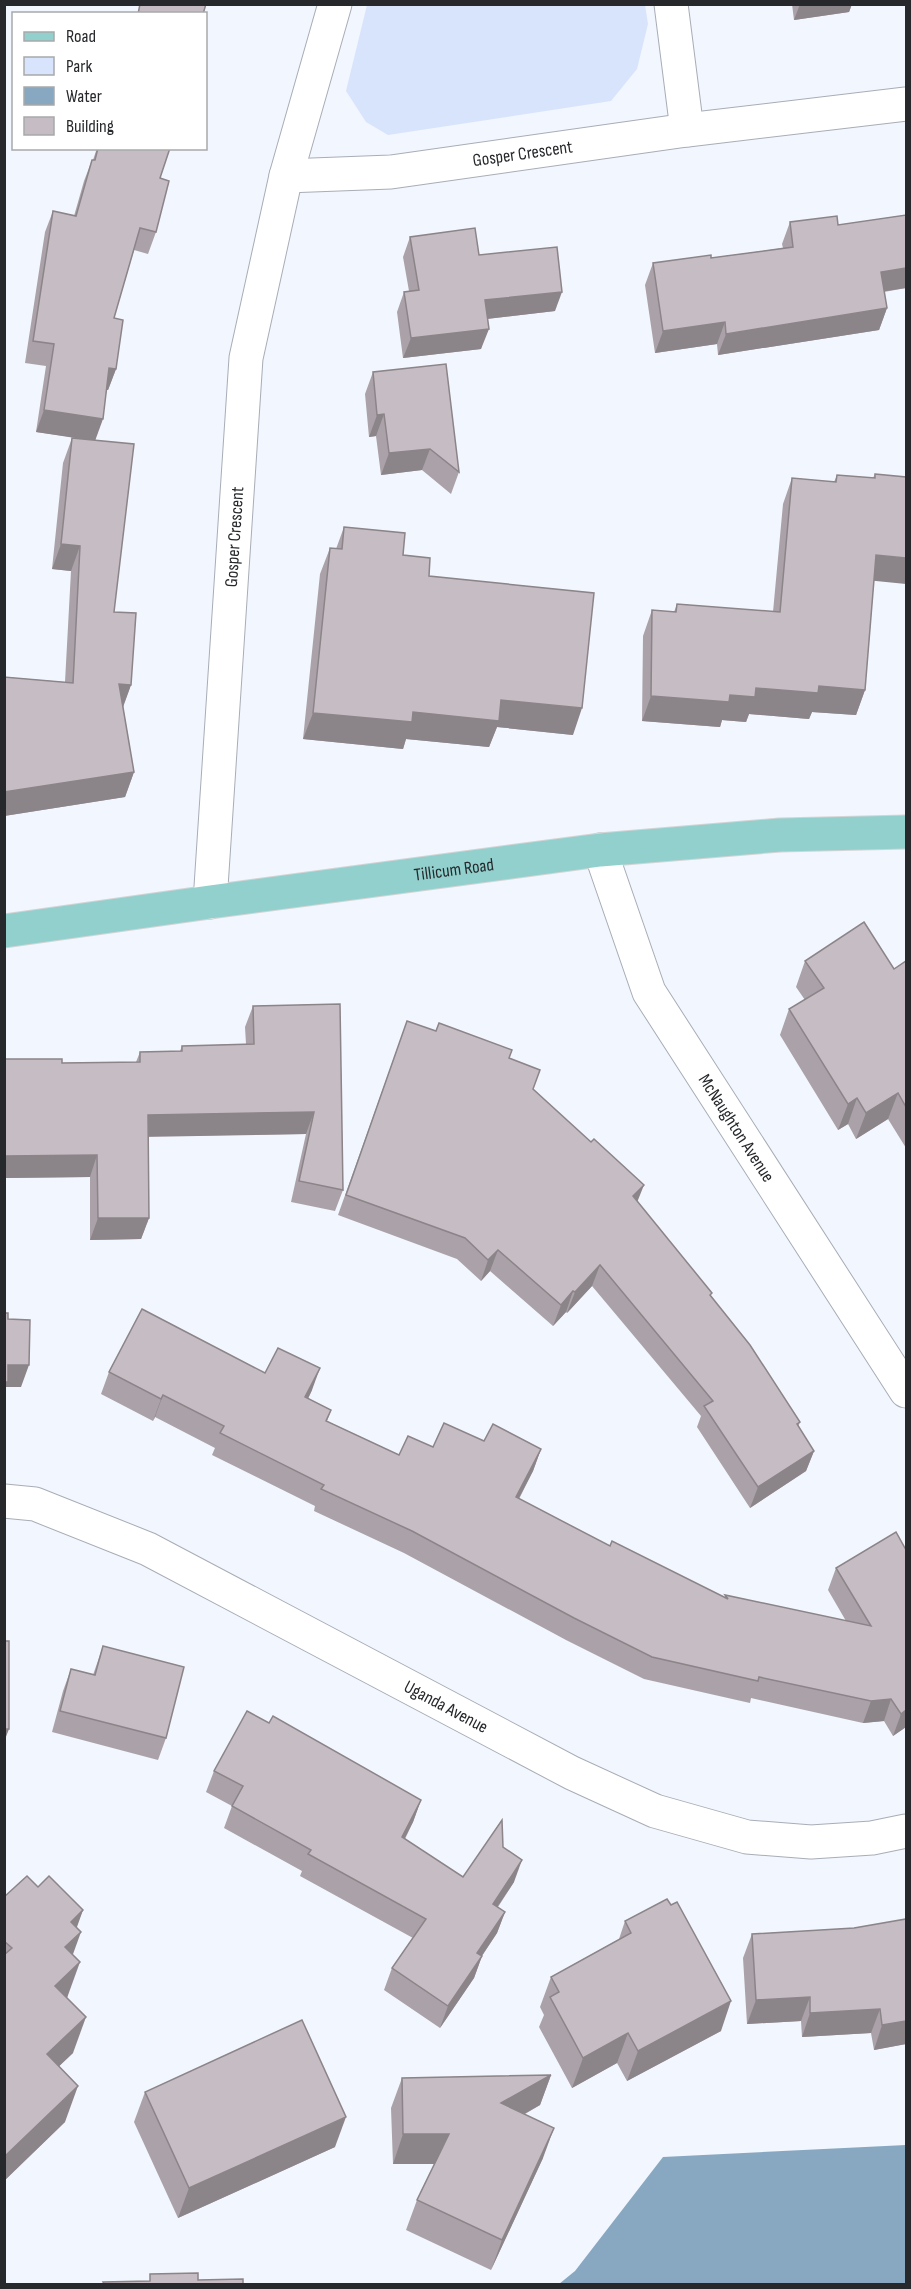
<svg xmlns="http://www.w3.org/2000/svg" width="911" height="2289" font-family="'Sofia Sans Condensed',sans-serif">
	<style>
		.green { fill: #d8e4fb }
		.water { fill: #87a8c0 }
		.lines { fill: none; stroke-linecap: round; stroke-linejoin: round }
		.minor-casing { stroke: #a8adb6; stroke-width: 35 }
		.major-casing { stroke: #d4d4d5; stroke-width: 35 }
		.minor { stroke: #fff; stroke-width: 33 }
		.major { stroke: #92d0cd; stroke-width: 33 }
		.wall { fill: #aaa2a8 }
		.shaded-wall { fill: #8b8488 }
		.building { fill: #c6bcc3; stroke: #8b8488; stroke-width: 1.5 }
		.labels { text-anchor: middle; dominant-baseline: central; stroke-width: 4.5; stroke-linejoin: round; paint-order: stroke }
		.street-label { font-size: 18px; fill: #26282b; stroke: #fff }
	</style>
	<rect width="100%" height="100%" fill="#f2f6fe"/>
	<polygon class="green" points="367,5 645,5 648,24 637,69 611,101 388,135 366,122 346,91"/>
	<polygon class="water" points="906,2145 906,2284 559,2284 575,2271 663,2157"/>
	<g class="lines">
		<g class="minor-casing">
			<g id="minor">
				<polyline points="671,4 687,130"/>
				<path id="s1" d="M286,176L391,172L687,130L906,104"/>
				<path id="s2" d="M600,850L649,992L906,1391"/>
				<path id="s3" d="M210,902L246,358L286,176L335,4"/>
				<path id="s4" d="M4,1501L35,1504L148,1549L572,1773L655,1811L747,1837L811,1842L872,1838L906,1831"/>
			</g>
		</g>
		<g class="major-casing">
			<g id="major">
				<path id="s5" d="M4,931L210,902L600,850L780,835L906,832"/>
			</g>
		</g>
		<use href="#minor" class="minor"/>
		<use href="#major" class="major"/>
	</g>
	<g class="wall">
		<polygon points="792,4 852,4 849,12 794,20"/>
		<polygon points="97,148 170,148 160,178 156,232 148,254 134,250 114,318 116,369 108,390 107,390 95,440 114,612 131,685 123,706 134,772 125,797 4,816 4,677 65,682 71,571 52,569 63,463 72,438 93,440 36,432 46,366 25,363 45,232 53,211 74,216 84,181 92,160 93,160"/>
		<polygon points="906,215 906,288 884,292 887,308 879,330 718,355 717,344 655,353 645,285 653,263 711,258 783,248 782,244 790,222 838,225"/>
		<polygon points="410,237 479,255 555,311 487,319 481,349 403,358 397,312 404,292 409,291 403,257"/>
		<polygon points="373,372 459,472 451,494 422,470 381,475 376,436 369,437 365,394"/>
		<polygon points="875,474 874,581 865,690 856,715 812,712 809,719 749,714 746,722 722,720 720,727 642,721 643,636 652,610 674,612 677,604 773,612 783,504 792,478 834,482 837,475 873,478"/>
		<polygon points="344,527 403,555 429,576 573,735 497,727 489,747 406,739 403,749 303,739 320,574 330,548 336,549"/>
		<polygon points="805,961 894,969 906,961 906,1148 888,1119 856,1139 848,1124 838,1130 780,1035 789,1009 805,1000 796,987"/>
		<polygon points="340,1004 343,1190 335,1211 291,1202 306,1134 149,1136 149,1218 141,1239 90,1240 90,1177 4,1178 4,1059 62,1063 136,1062 140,1052 180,1051 182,1046 246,1044 245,1027 253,1006"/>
		<polygon points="407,1021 509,1058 533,1089 637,1202 711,1296 800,1422 798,1427 814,1451 806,1471 750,1508 697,1427 701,1416 592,1286 567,1313 566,1312 553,1326 490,1271 481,1281 457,1259 338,1215"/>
		<polygon points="109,1372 265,1373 312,1390 308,1399 331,1410 327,1421 399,1455 433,1447 484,1441 541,1449 533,1471 519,1499 610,1546 725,1597 725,1595 846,1621 828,1590 836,1568 896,1532 906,1727 893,1736 884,1721 863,1723 751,1698 750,1703 644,1679 566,1640 404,1553 314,1511 315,1506 212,1455 215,1448 155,1417 153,1421 101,1394"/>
		<polygon points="103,1646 166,1738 158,1760 52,1732 63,1691 71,1669 93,1675"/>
		<polygon points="214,1771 421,1800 413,1822 405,1839 463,1877 503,1847 514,1882 498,1907 505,1912 497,1933 482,1956 474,1978 440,2028 384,1990 392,1968 413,1938 300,1876 302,1871 224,1828 232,1806 206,1792"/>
		<polygon points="38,1887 83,1910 76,1927 67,1998 73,2053 59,2066 65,2122 4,2181 4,1897"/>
		<polygon points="625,1921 721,2031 627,2081 617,2063 572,2088 539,2027 544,2015 540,2007 551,1977 619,1939"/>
		<polygon points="854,1928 906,2044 874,2050 871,2033 802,2037 801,2021 747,2024 743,1958 752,1934"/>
		<polygon points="551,2075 540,2105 525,2114 543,2158 491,2270 406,2230 417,2200 435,2164 393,2164 391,2108 402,2078"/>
		<polygon points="145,2092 335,2147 178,2218 134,2122"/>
	</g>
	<g class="shaded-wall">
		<polygon points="800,4 852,4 849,12 794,20"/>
		<polygon points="906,268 906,288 873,293 881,272"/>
		<polygon points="562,292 555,311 477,320 485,300"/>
		<polygon points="887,308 879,330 718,355 726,334"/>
		<polygon points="725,322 717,344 655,353 663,331"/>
		<polygon points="489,329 481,349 403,358 411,338"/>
		<polygon points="109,368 116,369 108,390 101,390"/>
		<polygon points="44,410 103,419 95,441 36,432"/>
		<polygon points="384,414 376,436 369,437 377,415"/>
		<polygon points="430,449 422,470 381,475 389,453"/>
		<polygon points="61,544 80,546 71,571 52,569"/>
		<polygon points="876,555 906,558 906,584 866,580"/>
		<polygon points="119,684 131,685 122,710"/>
		<polygon points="819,686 865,690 856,715 812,712 809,719 749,714 746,722 722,720 720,727 642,721 651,696 730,695 756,688"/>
		<polygon points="501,700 582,708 573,735 497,727 489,747 406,739 403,749 303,739 313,713 413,712"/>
		<polygon points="134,772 125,797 4,816 4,792"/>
		<polygon points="898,1093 888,1119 856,1139 866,1113"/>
		<polygon points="857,1098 848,1124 838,1130 848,1104"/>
		<polygon points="314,1112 306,1134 141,1137 148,1115"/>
		<polygon points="97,1155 90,1177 4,1178 4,1156"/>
		<polygon points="644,1185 636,1205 633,1196"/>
		<polygon points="98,1218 149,1218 141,1239 90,1240"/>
		<polygon points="498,1250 490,1271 481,1281 488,1260"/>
		<polygon points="600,1265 592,1286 567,1313 575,1292"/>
		<polygon points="573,1291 566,1312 553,1326 561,1305"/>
		<polygon points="8,1365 29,1365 21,1387 6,1387 4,1392 4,1374"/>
		<polygon points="320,1368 312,1390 298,1419 305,1397"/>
		<polygon points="163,1395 155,1417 153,1421 161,1399"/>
		<polygon points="541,1449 533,1471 508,1519 516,1497"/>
		<polygon points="814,1451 806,1471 750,1508 758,1487"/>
		<polygon points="891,1699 884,1721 863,1723 871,1701"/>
		<polygon points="906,1710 906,1727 893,1736 901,1714"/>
		<polygon points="4,1729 9,1729 4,1742"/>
		<polygon points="421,1800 413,1822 394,1859 402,1837"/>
		<polygon points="522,1860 514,1882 485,1925 493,1904"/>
		<polygon points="83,1910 72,1941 81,1932 68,1968 63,1952 71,1922"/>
		<polygon points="505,1912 497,1933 469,1975 477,1953"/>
		<polygon points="482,1956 474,1978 440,2028 448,2006"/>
		<polygon points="80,1962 67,1998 55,1986"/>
		<polygon points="810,1997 801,2021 747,2024 756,2000"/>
		<polygon points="731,2001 721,2031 627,2081 638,2051"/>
		<polygon points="880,2009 871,2033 802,2037 810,2013"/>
		<polygon points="86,2017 73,2053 34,2090 47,2054"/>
		<polygon points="906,2021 906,2044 874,2050 882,2025"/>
		<polygon points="628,2033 617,2063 572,2088 583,2058"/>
		<polygon points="551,2075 540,2105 490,2133 501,2103"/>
		<polygon points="78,2086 65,2122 4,2181 4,2157"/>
		<polygon points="346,2117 335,2147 178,2218 189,2188"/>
		<polygon points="554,2128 543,2158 491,2270 502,2240"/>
		<polygon points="403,2134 449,2134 438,2164 393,2164"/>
	</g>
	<g class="building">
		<polygon points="140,4 206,4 203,14 138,14"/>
		<polygon points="98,148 170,148 160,178 169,181 156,232 140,228 114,318 123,320 116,369 109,368 103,419 44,410 54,344 33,341 53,211 76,216 92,160 95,160"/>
		<polygon points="906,215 906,268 881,272 887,308 726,334 725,322 663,331 653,263 711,255 711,258 793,247 790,222 837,216 838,225"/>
		<polygon points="475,228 479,255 557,247 562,292 485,300 489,329 411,338 404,292 419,290 410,237"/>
		<polygon points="446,364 459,472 430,449 389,453 384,414 377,415 373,372"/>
		<polygon points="72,438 134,444 114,612 136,613 131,685 119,684 134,772 4,792 4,677 73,683 80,546 61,544"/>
		<polygon points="875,474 906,477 906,558 876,555 865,690 819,686 818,693 756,688 755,697 730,695 729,702 651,696 652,610 676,612 677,604 780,612 792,478 836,482 837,475 875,478"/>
		<polygon points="344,527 405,533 403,555 430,558 429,576 594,593 582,708 501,700 499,721 413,712 412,722 313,713 330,548 342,549"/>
		<polygon points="864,922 894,969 906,961 906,1107 898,1093 866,1113 857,1098 848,1104 789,1009 824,988 805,961"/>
		<polygon points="340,1004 343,1190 299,1181 314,1112 148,1115 149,1218 98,1218 97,1155 4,1156 4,1059 62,1059 62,1063 140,1062 140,1052 182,1051 182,1046 254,1044 253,1006"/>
		<polygon points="407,1021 436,1031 439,1023 512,1050 509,1058 540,1070 533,1089 591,1142 594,1139 644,1185 633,1196 712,1293 710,1295 750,1345 800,1422 797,1424 814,1451 758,1487 704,1406 713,1401 600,1265 575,1292 573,1291 561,1305 498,1250 488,1260 465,1238 346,1195"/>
		<polygon points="142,1309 265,1373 278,1348 320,1368 305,1397 331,1410 326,1421 399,1455 408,1436 433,1447 444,1423 484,1441 493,1424 541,1449 516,1497 610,1546 612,1541 728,1599 725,1595 871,1626 836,1568 896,1532 906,1550 906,1710 901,1714 891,1699 871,1701 759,1677 758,1681 652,1657 574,1618 412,1531 321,1489 324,1485 220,1433 224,1426 163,1395 161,1399 109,1372"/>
		<polygon points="4,1313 8,1313 8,1319 30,1320 29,1365 8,1365 8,1382 4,1382"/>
		<rect x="4" y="1641" width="5" height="88"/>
		<polygon points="103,1646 184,1667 166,1738 60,1711 71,1669 95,1675"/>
		<polygon points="247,1711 269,1723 273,1716 421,1800 402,1837 463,1877 502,1820 503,1847 522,1860 493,1904 505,1912 477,1953 482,1956 448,2006 392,1968 426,1919 308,1854 311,1850 232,1806 243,1786 214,1771"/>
		<polygon points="27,1876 38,1887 49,1876 83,1910 71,1922 81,1932 65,1947 80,1962 55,1986 86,2017 47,2054 78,2086 4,2157 4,1955 12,1948 4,1941 4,1897"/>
		<polygon points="667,1899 671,1905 677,1902 731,2001 638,2051 628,2033 583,2058 550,1997 559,1992 551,1977 631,1933 625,1921"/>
		<polygon points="906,1919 906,2021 882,2025 880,2009 810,2013 810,1997 756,2000 752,1934 854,1928"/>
		<polygon points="302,2020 346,2117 189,2188 145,2092"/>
		<polygon points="551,2075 501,2103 554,2128 502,2240 417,2200 449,2134 403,2134 402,2078"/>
		<polygon points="198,2273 198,2280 243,2279 243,2284 104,2284 103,2282 150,2281 150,2274"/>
	</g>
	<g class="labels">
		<g class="street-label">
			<text stroke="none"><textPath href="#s1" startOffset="238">Gosper Crescent</textPath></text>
			<text stroke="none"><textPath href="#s3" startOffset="366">Gosper Crescent</textPath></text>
			<text stroke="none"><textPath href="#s5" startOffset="454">Tillicum Road</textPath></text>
			<text stroke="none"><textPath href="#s2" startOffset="312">McNaughton Avenue</textPath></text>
			<text stroke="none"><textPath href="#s4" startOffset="490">Uganda Avenue</textPath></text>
		</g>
	</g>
	<rect width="911" height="2289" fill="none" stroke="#26282b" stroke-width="12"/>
	<rect x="12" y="12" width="195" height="138" fill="#ffffff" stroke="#a8a9aa" stroke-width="1.5"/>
	<rect x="24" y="32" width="30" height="9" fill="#92d0cd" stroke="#a8a9aa" stroke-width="1.5"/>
	<text x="66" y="42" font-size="18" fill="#26282b">Road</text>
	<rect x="24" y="57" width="30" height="18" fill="#d8e4fb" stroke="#a8a9aa" stroke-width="1.5"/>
	<text x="66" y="72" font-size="18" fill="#26282b">Park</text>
	<rect x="24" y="87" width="30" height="18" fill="#87a8c0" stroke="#a8a9aa" stroke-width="1.5"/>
	<text x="66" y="102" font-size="18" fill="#26282b">Water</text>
	<rect x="24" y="117" width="30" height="18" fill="#c6bcc3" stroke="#a8a9aa" stroke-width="1.5"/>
	<text x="66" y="132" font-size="18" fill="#26282b">Building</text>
</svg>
